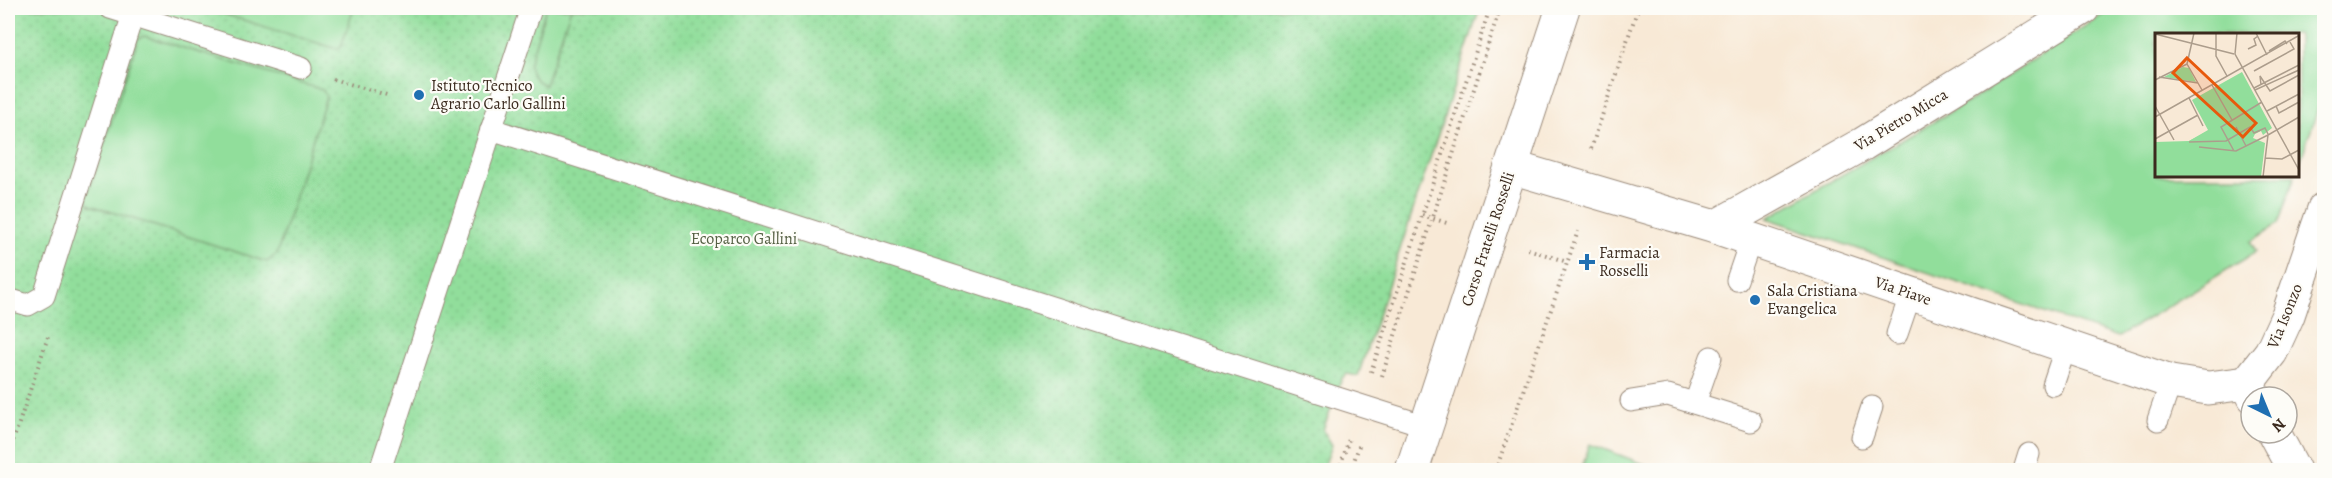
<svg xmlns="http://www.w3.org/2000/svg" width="2332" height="478" font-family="Alegreya,serif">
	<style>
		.park { fill: url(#park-dots); stroke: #66845c; stroke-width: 1.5 }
		.garden { fill: #91de9b; stroke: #66845c; stroke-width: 1.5 }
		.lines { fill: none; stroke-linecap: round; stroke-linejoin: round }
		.service-casing { stroke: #9a8a7a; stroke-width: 23 }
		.minor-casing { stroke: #9a8a7a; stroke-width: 35 }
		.tertiary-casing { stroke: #9a8a7a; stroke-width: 35 }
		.path { stroke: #9a8a7a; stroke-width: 4; stroke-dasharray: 1.5 4.5; stroke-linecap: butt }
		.service { stroke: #fff; stroke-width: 21 }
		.minor { stroke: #fff; stroke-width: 33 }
		.tertiary { stroke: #fff; stroke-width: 33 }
		.poi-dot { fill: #1f6fb2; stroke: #fdfcf7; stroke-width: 2 }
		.labels { text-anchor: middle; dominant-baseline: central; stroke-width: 4.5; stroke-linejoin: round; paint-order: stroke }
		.poi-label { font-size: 16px; fill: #3b2a1e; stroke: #fdfcf7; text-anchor: start }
		.street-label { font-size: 16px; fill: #3b2a1e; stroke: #fdfcf7 }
		.park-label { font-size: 16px; fill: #556044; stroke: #fdfcf7 }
		.inset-road { fill: none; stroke: #ac9d8c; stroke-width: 1.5 }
		.view { fill: #e8590c; fill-opacity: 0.15; stroke: #e8590c; stroke-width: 3 }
		.inset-edge { fill: none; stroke: #3b2a1e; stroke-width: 3 }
	</style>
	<defs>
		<pattern id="park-dots" width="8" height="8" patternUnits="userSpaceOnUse" patternTransform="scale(1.5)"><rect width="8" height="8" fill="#91de9b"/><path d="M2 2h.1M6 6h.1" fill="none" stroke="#7ebf85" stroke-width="1.8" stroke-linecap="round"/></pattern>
	</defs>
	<rect width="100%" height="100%" fill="#fdfcf7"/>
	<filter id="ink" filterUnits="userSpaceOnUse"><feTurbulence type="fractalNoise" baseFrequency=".0167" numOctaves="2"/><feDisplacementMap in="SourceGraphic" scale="12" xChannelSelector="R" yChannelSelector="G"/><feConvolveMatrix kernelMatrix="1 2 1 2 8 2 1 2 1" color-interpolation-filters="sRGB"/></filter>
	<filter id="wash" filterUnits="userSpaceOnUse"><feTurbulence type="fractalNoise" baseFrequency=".008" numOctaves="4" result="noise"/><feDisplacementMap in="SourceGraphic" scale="24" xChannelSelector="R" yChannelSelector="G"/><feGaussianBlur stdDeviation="1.35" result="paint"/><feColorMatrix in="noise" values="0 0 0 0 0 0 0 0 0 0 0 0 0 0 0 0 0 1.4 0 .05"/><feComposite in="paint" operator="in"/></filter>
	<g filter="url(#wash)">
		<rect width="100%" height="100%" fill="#f8e9d6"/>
		<polygon class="park" points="8,8 1480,8 1358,376 1347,374 1342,378 1323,430 1332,445 1323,470 8,470"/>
		<g class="garden">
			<polygon points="204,8 354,8 341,47 337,49"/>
			<path d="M546,8H571L545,85C535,81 531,76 529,65Z"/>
			<polygon points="2113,8 2324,8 2324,91 2298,168 2298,34 2156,34 2156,176 2295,176 2278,224 2250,242 2256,252 2118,337 1767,218 1973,99"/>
			<polygon points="144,36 323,90 326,97 277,254 267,262 90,205 86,200 138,39"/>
			<polygon points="1590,444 1660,470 1581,470"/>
		</g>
	</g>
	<g filter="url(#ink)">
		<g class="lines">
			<g class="service-casing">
				<g id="service">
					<polyline points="110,8 301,68"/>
					<polyline points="491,129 1426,426"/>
					<polyline points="1737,280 1751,239"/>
					<polyline points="8,299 28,305 44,296 135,8"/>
					<polyline points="1897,334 1911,293"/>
					<polyline points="2053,385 2066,346"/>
					<polyline points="1631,401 1668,395 1751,421"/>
					<polyline points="1695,403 1711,357"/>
					<polyline points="2158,420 2171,382"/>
					<polyline points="1862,437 1872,407"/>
					<polyline points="380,470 531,8"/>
					<polyline points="2024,470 2029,454"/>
				</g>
			</g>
			<g class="minor-casing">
				<g id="minor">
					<polyline points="1511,167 1715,227 2171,382 2208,388 2247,383 2254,397"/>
					<polyline points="1715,227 1863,144 2083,8"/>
					<polyline points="2247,383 2271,352 2288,315 2324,209"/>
					<polyline points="2274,433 2294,470"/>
				</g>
			</g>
			<g class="tertiary-casing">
				<polyline id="tertiary" points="1412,470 1563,8"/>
			</g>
			<g class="path">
				<polyline points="333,79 390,96"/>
				<polyline points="1591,149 1638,8"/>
				<polyline points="1422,215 1450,224"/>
				<polyline points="1528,249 1567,262"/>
				<polyline points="1371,372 1490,8"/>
				<polyline points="1382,376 1500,8"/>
				<polyline points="8,444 13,441 49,334"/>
				<polyline points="1339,470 1349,439"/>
				<polyline points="1351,470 1360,443"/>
				<polyline points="1496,470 1578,231"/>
			</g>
			<use href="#service" class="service"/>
			<use href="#minor" class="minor"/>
			<use href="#tertiary" class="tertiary"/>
		</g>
	</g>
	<g class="poi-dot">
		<circle cx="419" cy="95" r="6"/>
		<path d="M1584 253h6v6h6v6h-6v6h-6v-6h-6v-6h6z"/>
		<circle cx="1755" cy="300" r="6"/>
	</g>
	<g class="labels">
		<g class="poi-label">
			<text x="431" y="86">Istituto Tecnico<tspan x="431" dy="18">Agrario Carlo Gallini</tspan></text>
			<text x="1599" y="253">Farmacia<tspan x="1599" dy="18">Rosselli</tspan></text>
			<text x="1767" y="291">Sala Cristiana<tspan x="1767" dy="18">Evangelica</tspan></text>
		</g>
		<g class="street-label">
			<text transform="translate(1901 120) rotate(-31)">Via Pietro Micca</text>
			<text transform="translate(1488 239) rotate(-72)">Corso Fratelli Rosselli</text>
			<text transform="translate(1903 291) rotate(19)">Via Piave</text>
			<text transform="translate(2285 316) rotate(-68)">Via Isonzo</text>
		</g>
		<g class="park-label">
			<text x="744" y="239">Ecoparco Gallini</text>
		</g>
	</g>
	<g transform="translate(2155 33)">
		<rect width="144" height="144" fill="#f8e9d6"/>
		<path d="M87,39L117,95L108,102L106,98L100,101L98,105L110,110L106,144H0V109L34,108L53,97L37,67Z" fill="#91de9b"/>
		<path d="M28,34L34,35L41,49L9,44ZM74,87L65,95L71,106L34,108Z" fill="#91de9b"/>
		<path class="inset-road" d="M39,0L32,31L47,57M61,0V23L72,43M82,0L80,21L144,137M101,0L112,22M0,1L79,21M93,16L101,12L99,6L103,3M114,18L130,8L132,11M99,38L139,16L135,9M4,44L43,50M0,47L32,31M57,52L77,87M106,52L105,43L115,58L144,42M99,55L144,32M100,57L144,37M34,65L48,93M0,73L19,107M121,73L124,80L144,69M112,78L144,61M0,84L143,3M81,94L91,113M0,106L43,82M34,109L71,108L95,94L99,100L110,95L113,101M44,114L81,118L113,102M79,118L66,94L107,69M110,125L127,126L144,117M108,144L113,102L144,84"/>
		<path class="view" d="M32,25L101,90L88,104L18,40Z"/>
		<rect width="144" height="144" class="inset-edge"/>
	</g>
	<rect width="2332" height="478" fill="none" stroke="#fdfcf7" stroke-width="30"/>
	<g transform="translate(2269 415) rotate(137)"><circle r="28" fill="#fdfcf7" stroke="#afa8a0" stroke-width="1.5"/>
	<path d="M0-4.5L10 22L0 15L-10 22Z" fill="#1f6fb2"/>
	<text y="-9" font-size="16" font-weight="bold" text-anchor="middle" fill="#3b2a1e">N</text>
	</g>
</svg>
